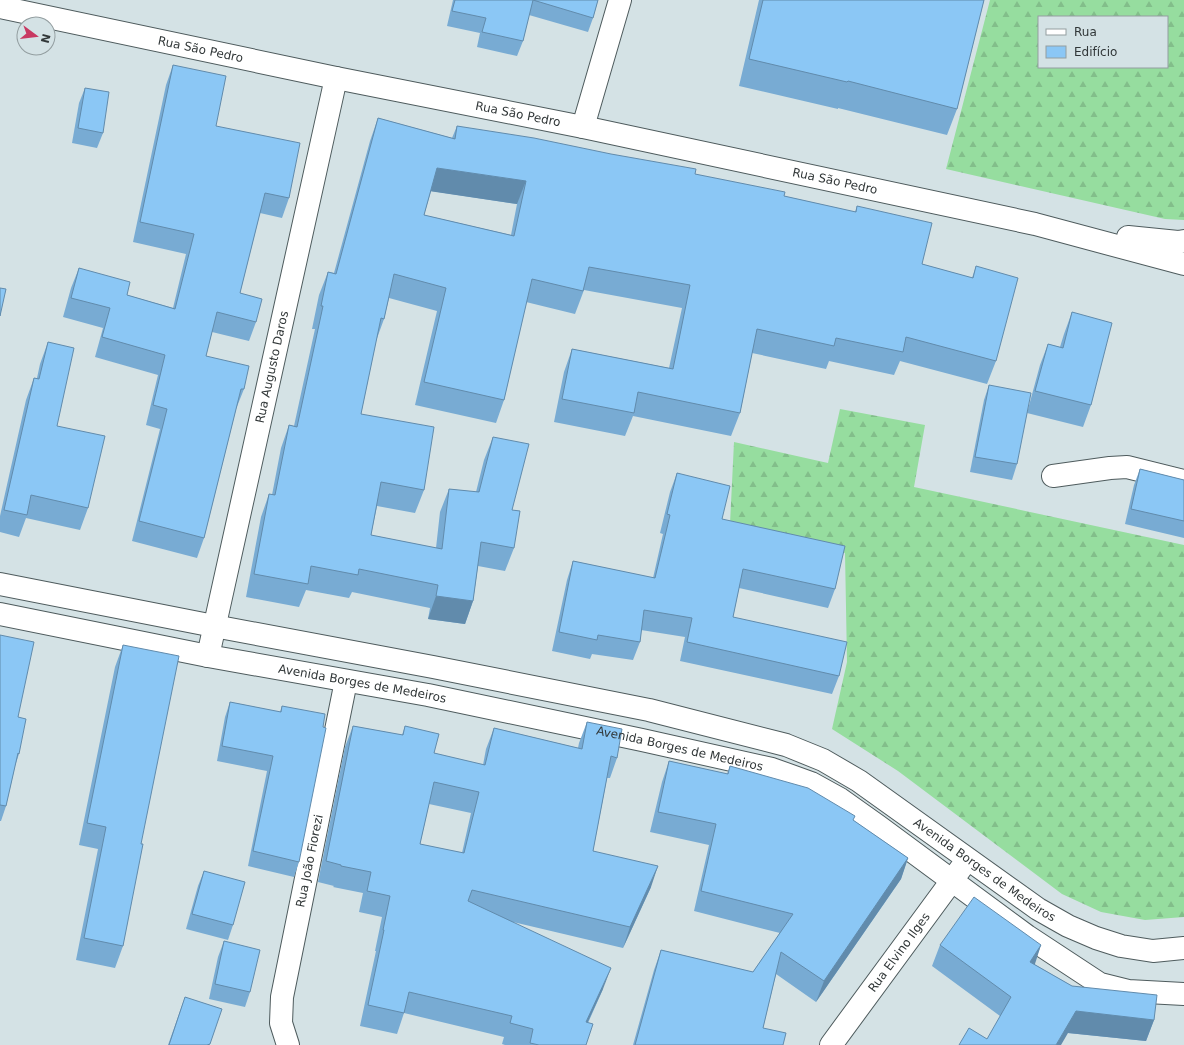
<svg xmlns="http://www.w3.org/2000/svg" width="1184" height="1045" font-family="'DejaVu Sans',sans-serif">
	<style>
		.forest { fill: url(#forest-firs); fill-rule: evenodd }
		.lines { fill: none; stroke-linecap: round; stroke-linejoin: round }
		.minor-casing { stroke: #4e5b5d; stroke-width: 24 }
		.secondary-casing { stroke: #4e5b5d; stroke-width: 24 }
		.minor { stroke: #fff; stroke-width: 22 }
		.secondary { stroke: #fff; stroke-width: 22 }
		.wall { fill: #78abd3; fill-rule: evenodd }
		.shaded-wall { fill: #618bac }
		.building { fill: #8bc7f5; stroke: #618bac; fill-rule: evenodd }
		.labels { text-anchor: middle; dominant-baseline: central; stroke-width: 3.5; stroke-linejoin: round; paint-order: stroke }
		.street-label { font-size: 12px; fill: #313738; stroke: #d4e2e5 }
	</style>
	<defs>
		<pattern id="forest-firs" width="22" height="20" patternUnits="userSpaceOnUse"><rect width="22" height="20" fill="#96dd9f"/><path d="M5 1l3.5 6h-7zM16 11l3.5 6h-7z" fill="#82be8a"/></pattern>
	</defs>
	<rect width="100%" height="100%" fill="#d4e2e5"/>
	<g class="forest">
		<path d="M990,0H1184V220L1165,219L946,169ZM1039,17H1167V67H1039Z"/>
		<polygon points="840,409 925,425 914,487 1184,545 1184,917 1145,920 1101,912 1062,894 898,771 832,729 847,662 845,553 730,524 734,442 828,463"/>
	</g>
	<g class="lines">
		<g class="minor-casing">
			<g id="minor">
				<polyline points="583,127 620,0"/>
				<polyline points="1053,476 1110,468 1127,467 1184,481"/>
				<path id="s1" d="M208,656L336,78"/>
				<path id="s2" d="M288,1045L281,1023L282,997L346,681"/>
				<path id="s3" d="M831,1045L967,860"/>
			</g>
		</g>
		<g class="secondary-casing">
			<g id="secondary">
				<path id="s4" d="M0,7L336,78L583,127L1035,224L1184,264"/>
				<polyline points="1128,237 1178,242 1184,241"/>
				<path id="s5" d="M0,584L214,626L433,667L649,710L786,745L823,760L859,781L1038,909L1068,926L1096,938L1121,946L1153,951L1184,948"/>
				<path id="s6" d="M0,614L208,656L428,695L642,740L772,769L811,783L840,799L878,826L1027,936L1100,984L1128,991L1184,994"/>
			</g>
		</g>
		<use href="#minor" class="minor"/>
		<use href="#secondary" class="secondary"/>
	</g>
	<g class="wall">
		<polygon points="453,0 598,0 593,18 588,32 529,15 523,41 517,56 477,47 480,33 447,26"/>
		<polygon points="759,0 984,0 957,109 947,135 838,108 838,109 739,86"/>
		<polygon points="173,65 216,126 289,198 282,218 260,213 240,293 256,322 249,341 212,332 206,356 244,389 236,409 204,538 197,558 132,541 160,429 146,425 158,375 95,357 103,328 63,317 71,288 79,268 127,295 173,308 186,254 133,242 166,85"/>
		<polygon points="85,88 103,133 97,148 72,143 79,103"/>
		<path d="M378,118L452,138L457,126L695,174L784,196L855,212L857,206L922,264L972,278L976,266L996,361L987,384L900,361L894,375L829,361L826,369L752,353L740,413L731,436L633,416L625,436L554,422L564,372L572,349L669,368L682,308L584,290L575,314L526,302L504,400L496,423L415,405L437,311L389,298L384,319L376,341L361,414L424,490L415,513L377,506L371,535L436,548L440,512L449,489L476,492L484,460L493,437L512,510L514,548L505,571L478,566L473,601L465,624L428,619L430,608L352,592L349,598L306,590L299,607L246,597L261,517L269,494L272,495L281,448L289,425L294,426L315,329H312L319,295L328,272L334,273L370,141ZM431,191L517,204L511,235L424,215Z"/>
		<polygon points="1072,312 1091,405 1083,427 1027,413 1040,365 1048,344 1060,347 1064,334"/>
		<polygon points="48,342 57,426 88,508 80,530 26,518 19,537 0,532 0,516 26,400 34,378 37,378 40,364"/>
		<polygon points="989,385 1017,464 1012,480 970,472 984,400"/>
		<polygon points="1140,469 1184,480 1184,538 1125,524 1134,485"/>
		<polygon points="677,473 722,519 835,589 828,608 739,588 733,617 839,676 832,694 680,661 685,637 641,630 640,642 633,660 592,654 590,659 552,651 567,580 573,561 653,578 663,534 660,533 670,492"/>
		<polygon points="0,635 18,717 19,754 15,766 6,806 1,821 0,821"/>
		<polygon points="123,645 141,844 123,946 115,968 76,960 98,849 79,845 115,667"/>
		<polygon points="230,702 280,712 282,706 299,862 294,877 248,866 267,771 217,761 225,717"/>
		<path d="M587,722L617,758L610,778H607L593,851L651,887L623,948L513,922L603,989L588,1023L586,1045H505L502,1044L504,1037L404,1013L397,1034L360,1026L376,951H375L382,917L359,912L363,893L333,887L334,886L318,882L345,747L353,726L402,735L405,726L434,753L483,765L486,749L494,728L578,748L579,743ZM429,804L471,813L462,853L420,844Z"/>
		<polygon points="669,761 727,774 730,766 853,820 908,858 901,879 816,1002 776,974 763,1028 783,1045 633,1045 654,970 661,950 753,972 780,933 694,911 709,845 650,832 662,782"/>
		<polygon points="204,871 233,925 228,940 186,929 198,886"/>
		<polygon points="224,941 250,992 245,1007 209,999 218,957"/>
		<polygon points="940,945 1041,945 1034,964 1072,986 1154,1020 1146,1041 1068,1033 1000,1016 932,966"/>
		<polygon points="185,997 210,1045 168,1045"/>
	</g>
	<g class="shaded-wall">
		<polygon points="437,168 526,181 517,204 429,191"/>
		<polygon points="436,596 473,601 465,624 428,619"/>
		<polygon points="908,858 901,879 816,1002 824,981"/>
		<polygon points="658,866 651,887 623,948 630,927"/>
		<polygon points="1041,945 1034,967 1030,962"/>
		<polygon points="611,968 603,989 578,1043 586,1022"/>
		<polygon points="1076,1011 1154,1020 1146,1041 1068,1033 1061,1045 1056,1045"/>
	</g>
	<g class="building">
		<polygon points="455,0 533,0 523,41 482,32 486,18 452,11"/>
		<polygon points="533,0 598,0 593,18"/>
		<polygon points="763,0 984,0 957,109 848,81 847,82 749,59"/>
		<polygon points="173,65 226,76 216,126 300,143 289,198 265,193 240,293 262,299 256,322 217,312 206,356 249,366 244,389 241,389 204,538 139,521 167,409 153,405 165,355 102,337 110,308 71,298 79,268 130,282 127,295 175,309 194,234 140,222"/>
		<polygon points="85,88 109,92 103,133 78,128"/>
		<path d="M378,118L455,139L457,126L534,138L611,154L696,169L695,174L785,192L784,196L856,212L857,206L932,223L922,264L973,278L976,266L1018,278L996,361L906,337L903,352L836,338L834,346L757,329L740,413L638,392L634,413L562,399L572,349L673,369L690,285L589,267L583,291L532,279L504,400L424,382L446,288L394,274L384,319L381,318L361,414L434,427L424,490L381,482L371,535L442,549L449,489L479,492L493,437L529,444L512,510L520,511L514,548L481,542L473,601L436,596L438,585L359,569L358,575L311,566L308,584L254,574L269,494L275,495L289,425L297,427L323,306H321L328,272L336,274ZM437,168L526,181L514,236L424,215Z"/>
		<polygon points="0,288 6,289 0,316"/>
		<polygon points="1072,312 1112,323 1091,405 1035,391 1048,344 1063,348"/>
		<polygon points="48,342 74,348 57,426 105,436 88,508 31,495 27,515 4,510 34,378 39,379"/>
		<polygon points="989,385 1031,393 1017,464 975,457"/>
		<polygon points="1140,469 1184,480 1184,521 1131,509"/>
		<polygon points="677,473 730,486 722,519 845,546 835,589 743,569 733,617 847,642 839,676 687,642 692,618 644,610 640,642 598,635 597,640 559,632 573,561 655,578 670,515 667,514"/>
		<polygon points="0,635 34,642 18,717 26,719 19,754 18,753 6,806 0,805"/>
		<polygon points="123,645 179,656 141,844 143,844 123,946 84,938 106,827 87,823"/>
		<polygon points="230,702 281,712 282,706 325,714 323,727 326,728 299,862 253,851 273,756 222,746"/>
		<path d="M587,722L622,729L617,758L611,756L593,851L658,866L630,927L472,890L468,901L611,968L586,1022L593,1024L586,1045H539L530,1043L533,1029L510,1023L512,1016L409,992L404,1013L368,1005L384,930H383L390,896L367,891L371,872L341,866V865L326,861L353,726L403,735L405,726L439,734L434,753L485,765L494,728L582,749ZM434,782L479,792L464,853L420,844Z"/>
		<polygon points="669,761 728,774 730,766 808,788 855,816 853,820 908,858 824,981 781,952 763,1028 786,1033 783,1045 635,1045 661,950 753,972 793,914 701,891 716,824 658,812"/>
		<polygon points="204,871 245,882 233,925 192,914"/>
		<polygon points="974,897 1041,945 1030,962 1072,986 1157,995 1154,1020 1076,1011 1056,1045 959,1045 969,1028 987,1039 1011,997 940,945"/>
		<polygon points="224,941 260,950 250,992 215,984"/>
		<polygon points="185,997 222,1009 210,1044 207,1045 169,1045"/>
	</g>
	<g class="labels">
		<g class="street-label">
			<text stroke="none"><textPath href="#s4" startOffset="205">Rua São Pedro</textPath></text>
			<text stroke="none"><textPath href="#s4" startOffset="529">Rua São Pedro</textPath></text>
			<text stroke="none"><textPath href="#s4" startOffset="853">Rua São Pedro</textPath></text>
			<text stroke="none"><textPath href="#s1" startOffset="296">Rua Augusto Daros</textPath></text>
			<text stroke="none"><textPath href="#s6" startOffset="369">Avenida Borges de Medeiros</textPath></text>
			<text stroke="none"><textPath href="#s6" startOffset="693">Avenida Borges de Medeiros</textPath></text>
			<text stroke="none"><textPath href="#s2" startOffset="188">Rua João Fiorezi</textPath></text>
			<text stroke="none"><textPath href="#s5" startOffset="1038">Avenida Borges de Medeiros</textPath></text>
			<text stroke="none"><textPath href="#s3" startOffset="115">Rua Elvino Ilges</textPath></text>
		</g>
	</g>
	<rect x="1038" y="16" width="130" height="52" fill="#d4e2e5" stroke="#939ea0"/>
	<rect x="1046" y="29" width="20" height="6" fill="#ffffff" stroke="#939ea0"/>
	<text x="1074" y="36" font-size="12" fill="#313738">Rua</text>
	<rect x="1046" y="46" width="20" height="12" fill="#8bc7f5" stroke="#939ea0"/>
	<text x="1074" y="56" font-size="12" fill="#313738">Edifício</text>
	<g transform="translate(36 36) rotate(105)"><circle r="19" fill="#d4e2e5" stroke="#939ea0"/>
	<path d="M0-3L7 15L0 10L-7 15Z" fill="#c83962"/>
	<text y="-6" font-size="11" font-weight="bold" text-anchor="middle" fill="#313738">N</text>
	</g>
</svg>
